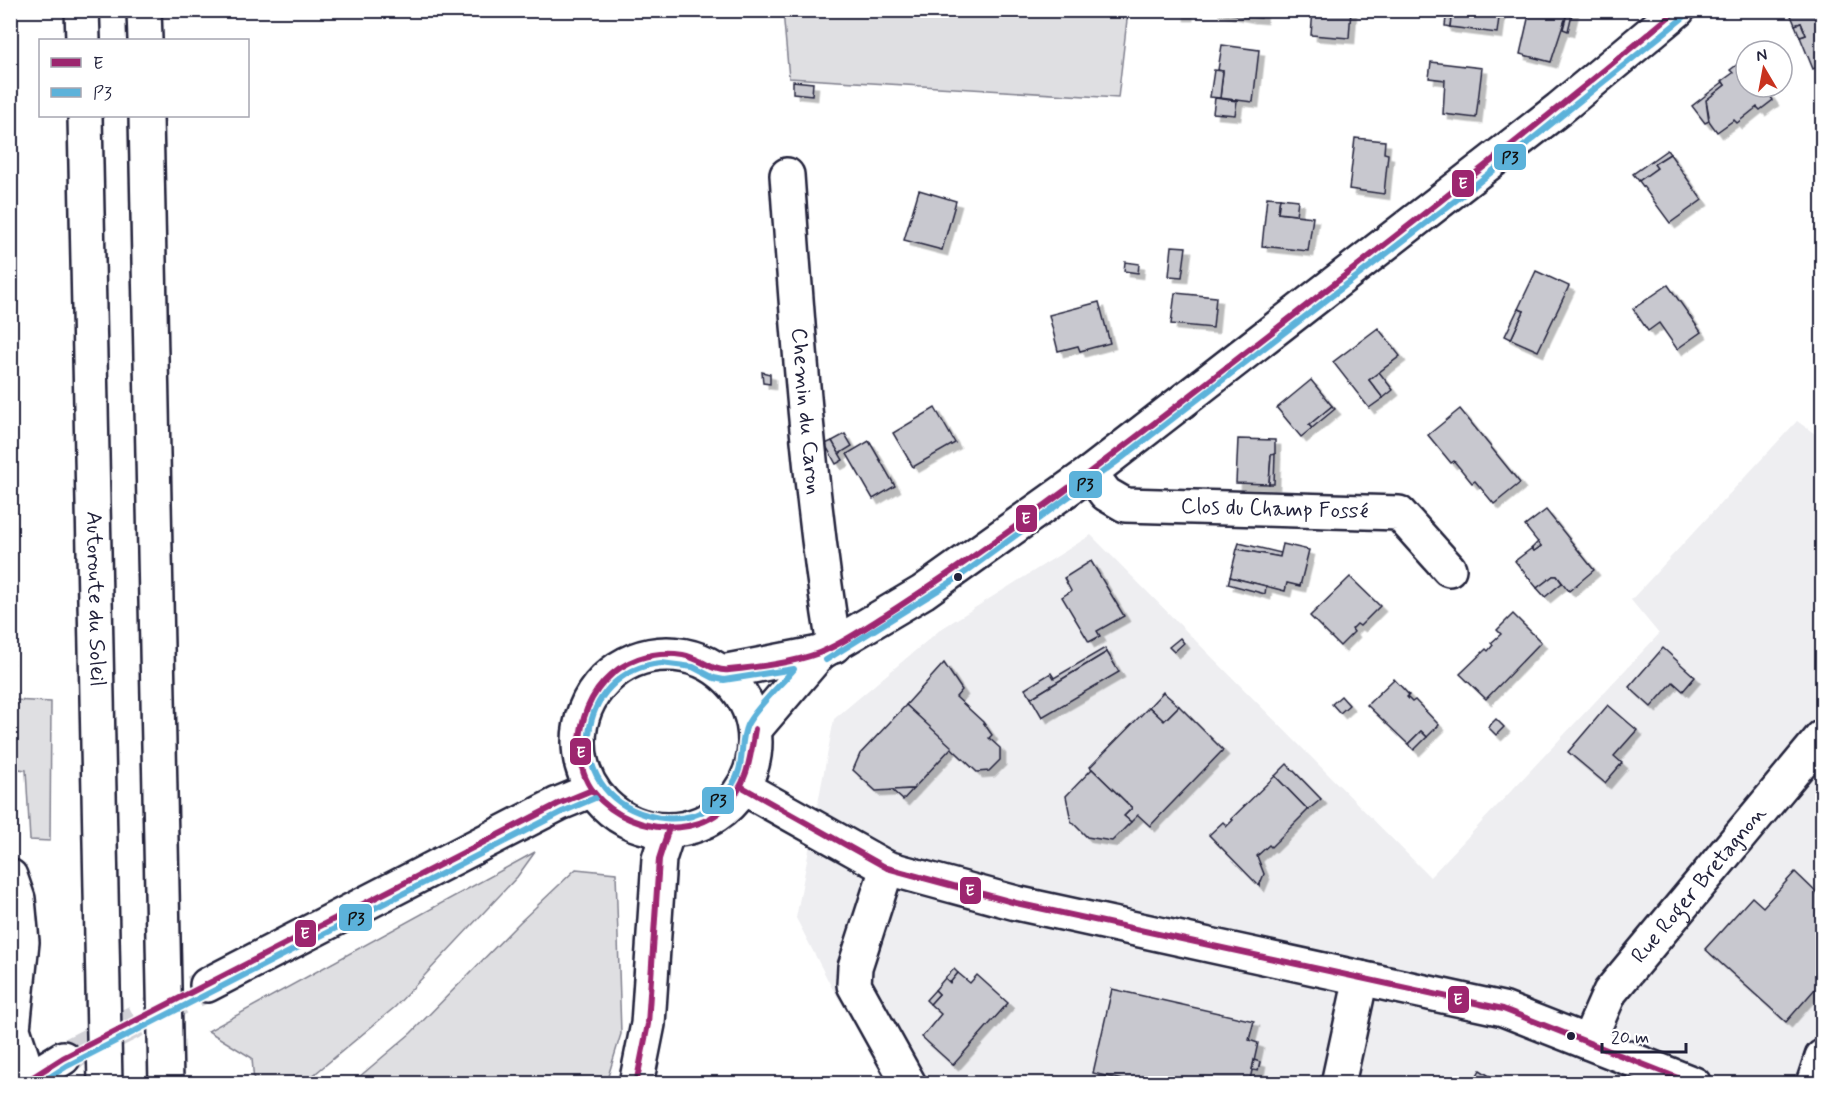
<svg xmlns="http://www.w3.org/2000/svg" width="1833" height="1094" font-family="Mynerve,sans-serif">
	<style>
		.built { fill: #eeeef1 }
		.green { fill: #dfdfe2; stroke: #80808e; stroke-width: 1.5 }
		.building { fill: #c8c8cf; stroke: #22223b; stroke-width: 1.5; filter: url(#shadow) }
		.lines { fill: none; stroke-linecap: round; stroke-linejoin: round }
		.secondary-tunnel { stroke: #d3d3d8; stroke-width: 33; stroke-dasharray: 33 16; stroke-linecap: butt }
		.street-casing { stroke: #22223b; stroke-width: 38 }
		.secondary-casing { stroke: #22223b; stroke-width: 38 }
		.highway-casing { stroke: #22223b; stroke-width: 38 }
		.street { stroke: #fff; stroke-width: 33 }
		.secondary { stroke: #fff; stroke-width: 33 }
		.highway { stroke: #fff; stroke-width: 33 }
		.bus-1-casing { stroke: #fff; stroke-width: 10 }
		.bus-2-casing { stroke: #fff; stroke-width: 10 }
		.bus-1 { stroke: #9d266f; stroke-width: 6 }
		.bus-2 { stroke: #5cb2da; stroke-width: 6 }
		.bus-dot { fill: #22223b; stroke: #fff; stroke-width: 2 }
		.labels { text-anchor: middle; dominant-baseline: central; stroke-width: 6; stroke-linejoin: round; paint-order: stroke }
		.street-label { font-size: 22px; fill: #22223b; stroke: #fff }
		.line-badge { stroke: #fff; stroke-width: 2 }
		.badge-label { font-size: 16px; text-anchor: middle; font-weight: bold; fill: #fff }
		.pale-badge-label { font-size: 16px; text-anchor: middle; font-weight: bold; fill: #111 }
	</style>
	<defs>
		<filter id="shadow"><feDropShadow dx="5.5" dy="5.5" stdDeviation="0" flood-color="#0004"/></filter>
	</defs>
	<rect width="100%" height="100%" fill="#fff"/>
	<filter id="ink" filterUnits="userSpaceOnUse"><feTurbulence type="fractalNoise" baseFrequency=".0167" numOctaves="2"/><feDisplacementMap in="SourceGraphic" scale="12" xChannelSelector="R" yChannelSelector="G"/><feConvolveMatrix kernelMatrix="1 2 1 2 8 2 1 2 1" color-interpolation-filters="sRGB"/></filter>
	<g filter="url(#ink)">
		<polygon class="built" points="1797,421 1822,439 1822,1083 890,1083 831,986 796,918 834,719 941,629 1091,535 1430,877 1659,634 1631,600"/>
		<g class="green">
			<polygon points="783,11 1128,11 1118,98 789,78"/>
			<polygon points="10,514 13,700 51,702 50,841 30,840 26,770 11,768"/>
			<polygon points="535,852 517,877 395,1007 304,1083 254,1083 252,1058 208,1031"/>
			<polygon points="576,869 616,873 621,1034 606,1083 352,1083 411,1033 520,922"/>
		</g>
		<g class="building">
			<polygon points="1179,10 1188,10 1187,15 1179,15"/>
			<polygon points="1213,10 1251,10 1250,17"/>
			<polygon points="1251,10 1262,10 1261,18 1250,17"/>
			<polygon points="1313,10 1351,10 1349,38 1311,35"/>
			<polygon points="1447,10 1452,10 1450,27 1445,26"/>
			<polygon points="1452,10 1500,10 1497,33 1450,27"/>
			<polygon points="1530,10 1568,10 1551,62 1520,54"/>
			<polygon points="1568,10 1573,10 1568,31 1563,29"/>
			<polygon points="1794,10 1818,10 1822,22 1822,73 1820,66 1813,69 1800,37 1806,35 1801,23 1795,25 1790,13"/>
			<polygon points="1801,23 1806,35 1800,37 1795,25"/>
			<polygon points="1222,45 1259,50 1253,102 1220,98 1223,71 1218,70"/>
			<polygon points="1746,53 1746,87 1764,87 1773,100 1760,110 1757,107 1737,123 1734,120 1717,132 1707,118 1709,116 1706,100 1725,85 1722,81 1733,73 1730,70 1743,60 1741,57"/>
			<polygon points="1431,62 1482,68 1476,118 1443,114 1445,80 1429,78"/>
			<polygon points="1214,70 1223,71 1220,98 1210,97"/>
			<polygon points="793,81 813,83 812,95 793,93"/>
			<polygon points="1723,82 1725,85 1706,100 1709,121 1705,123 1692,106"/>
			<polygon points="1215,98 1237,101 1235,115 1213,113"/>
			<polygon points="1355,138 1385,141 1384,153 1388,154 1384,194 1349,189"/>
			<polygon points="1667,150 1670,154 1654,164 1657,168 1639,181 1633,174"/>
			<polygon points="1670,154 1702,200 1670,223 1639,181 1657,168 1654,164"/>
			<polygon points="919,190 956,201 942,250 904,240"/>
			<polygon points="1267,197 1280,198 1278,213 1313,217 1308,251 1262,246"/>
			<polygon points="1280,198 1298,200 1296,215 1278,213"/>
			<polygon points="1172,246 1186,247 1182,277 1169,276"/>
			<polygon points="1125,262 1139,264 1138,273 1124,271"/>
			<polygon points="1536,271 1569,286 1538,351 1511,339 1524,311 1518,309"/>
			<polygon points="1668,285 1701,332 1677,349 1659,323 1648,331 1633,309"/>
			<polygon points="1175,293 1216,297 1213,328 1171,324"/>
			<polygon points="1099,302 1110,343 1080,351 1078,346 1058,351 1049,315"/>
			<polygon points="1518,309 1524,311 1511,339 1505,336"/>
			<polygon points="1378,328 1400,356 1369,380 1383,398 1369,408 1333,362"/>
			<polygon points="762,372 770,374 770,384 763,383"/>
			<polygon points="1379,372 1393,390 1383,398 1369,380"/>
			<polygon points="1311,380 1332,406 1309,425 1312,428 1301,437 1277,408"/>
			<polygon points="1332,406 1335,409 1312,428 1309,425"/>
			<polygon points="935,408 955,443 913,467 893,433"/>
			<polygon points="1460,409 1520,483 1494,504 1475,481 1472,483 1454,461 1451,463 1428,435"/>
			<polygon points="845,434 852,446 839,454 832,441"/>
			<polygon points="1238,439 1275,440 1275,454 1271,455 1269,484 1236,483"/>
			<polygon points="832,441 843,460 836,464 825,444"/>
			<polygon points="869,441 895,486 873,499 847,454"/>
			<polygon points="1275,454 1274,484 1269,484 1271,455"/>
			<polygon points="1546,510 1594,570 1569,591 1557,576 1553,576 1537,588 1515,561 1532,548 1534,551 1541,546 1525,526"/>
			<polygon points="1538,542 1541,546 1534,551 1532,548"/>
			<polygon points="1239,543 1281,553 1280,557 1237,549"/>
			<polygon points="1283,544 1309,550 1300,586 1287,583 1285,591 1230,577 1237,549 1280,557"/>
			<polygon points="1091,561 1124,616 1097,631 1100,636 1089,642 1062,597 1071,591 1064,578"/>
			<polygon points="1553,576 1557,576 1562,583 1545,597 1537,588"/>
			<polygon points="1230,577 1266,586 1265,594 1228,584"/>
			<polygon points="1350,577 1380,606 1360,626 1357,624 1352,629 1354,632 1340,646 1310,616"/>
			<polygon points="1513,614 1541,642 1486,699 1460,674 1486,649 1488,651 1493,645 1491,643 1501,634 1497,630"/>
			<polygon points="1180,638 1184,643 1174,652 1169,647"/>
			<polygon points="1105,648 1107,652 1031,698 1025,689 1051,673 1054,678"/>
			<polygon points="1663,648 1695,677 1683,691 1673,682 1651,707 1629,687"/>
			<polygon points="1107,652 1119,672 1042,717 1031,698"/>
			<polygon points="944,663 962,690 956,697 983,722 992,735 989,738 1000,748 1000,760 989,771 977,772 906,705"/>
			<polygon points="1394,679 1409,695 1407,697 1412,702 1415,700 1439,725 1427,737 1421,731 1408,744 1367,705"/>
			<polygon points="1163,692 1179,706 1164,721 1149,707"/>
			<polygon points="1341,696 1349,705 1340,713 1332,704"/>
			<polygon points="906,705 952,747 913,789 876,791 853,770 860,754"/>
			<polygon points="1608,705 1637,730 1614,756 1622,763 1605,783 1568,752"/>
			<polygon points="1179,706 1223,750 1150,826 1138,815 1131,822 1124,816 1132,808 1090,767 1149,707 1164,721"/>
			<polygon points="1496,719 1504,727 1496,735 1488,727"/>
			<polygon points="1421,731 1427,737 1414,750 1408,744"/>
			<polygon points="1287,764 1321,799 1308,810 1275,776"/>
			<polygon points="1092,769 1132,808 1124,816 1131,822 1112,841 1087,837 1071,821 1066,796"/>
			<polygon points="1275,776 1308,810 1271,847 1269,845 1257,856 1264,874 1259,886 1209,835 1223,822 1227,826 1233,820 1231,819"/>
			<polygon points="913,789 903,800 892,790"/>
			<polygon points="1795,872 1822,898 1822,981 1786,1022 1705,949 1752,897 1763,907"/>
			<polygon points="954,969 958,973 950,983 945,978"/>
			<polygon points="958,973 970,983 977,975 1008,1003 953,1065 922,1037 941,1014 930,1004 939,994 935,990 945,978 950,983"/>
			<polygon points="1112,989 1254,1021 1249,1040 1258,1043 1249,1084 1139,1084 1093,1073"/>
			<polygon points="935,990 939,994 930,1004 926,1000"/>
			<polygon points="1254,1060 1260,1062 1258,1071 1252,1070"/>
			<polygon points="1480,1070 1499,1082 1472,1084"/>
			<polygon points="1563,1076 1575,1083 1574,1084 1559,1083"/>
		</g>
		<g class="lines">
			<polyline class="secondary-tunnel" points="63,1058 207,985"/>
			<g class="street-casing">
				<g id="street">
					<path id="s1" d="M787,175C798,332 809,491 834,646"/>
					<path id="s2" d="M1090,473L1106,494L1125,505L1399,513L1449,569"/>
					<polyline points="744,788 887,868 1016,903 1503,1009 1694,1084"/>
					<polyline points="887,868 855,967 854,985 909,1084"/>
					<polyline points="10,876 18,899 22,942 13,1029 29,1078"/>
					<path id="s3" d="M1588,1042L1610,992L1822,737"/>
					<polyline points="636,1084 648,1024 659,859 668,831"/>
					<polyline points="1338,1084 1361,978"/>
					<polyline points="1813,1084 1822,1057"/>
				</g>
			</g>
			<g class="secondary-casing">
				<g id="secondary">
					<circle cx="667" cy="742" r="88"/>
					<polyline points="722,672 820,653 923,592 1090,473 1559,109 1678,10"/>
					<polyline points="755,729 820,653"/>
					<polyline points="207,985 558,804 592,790"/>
					<polyline points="21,1084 63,1058"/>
				</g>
			</g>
			<g class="highway-casing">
				<g id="highway">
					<polyline points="82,10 83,40"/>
					<polyline points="144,10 145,40"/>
					<path id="s4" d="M85,116L105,1084"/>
					<polyline points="146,116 166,1084"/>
				</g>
			</g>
			<use href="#street" class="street"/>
			<use href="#secondary" class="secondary"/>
			<use href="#highway" class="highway"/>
			<g class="bus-1-casing">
				<g id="bus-1">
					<path d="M755,729C750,758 748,783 727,805C686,850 590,824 581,762C572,700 618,645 683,655C700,658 713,672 729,670C758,667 792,663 819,653C842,644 863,629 884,616C1017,531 1142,433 1267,336C1405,229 1543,122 1677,10"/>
					<polyline points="744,788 887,868 1016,903 1503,1009 1693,1084"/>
					<polyline points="22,1084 63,1058 558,804 592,790"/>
					<polyline points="636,1084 648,1024 659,859 668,831"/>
				</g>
			</g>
			<g class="bus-2-casing">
				<g id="bus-2">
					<polyline points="826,660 956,579 1119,460 1469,190 1684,17"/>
					<path d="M661,663L693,667L714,678L724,680L794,669C781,685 756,707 747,725C741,738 743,756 739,770C734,790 711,810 692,816C678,820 660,819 647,815C561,791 574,672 661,663Z"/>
					<polyline points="39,1084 67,1066 562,812 595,798"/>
				</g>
			</g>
			<use href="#bus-1" class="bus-1"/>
			<use href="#bus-2" class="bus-2"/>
		</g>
	</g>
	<g class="bus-dot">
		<circle cx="958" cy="577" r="5"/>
		<circle cx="1571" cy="1036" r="5"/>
	</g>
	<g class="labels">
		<g class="street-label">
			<text stroke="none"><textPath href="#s1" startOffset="237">Chemin du Caron</textPath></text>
			<text stroke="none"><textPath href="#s2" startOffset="198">Clos du Champ Fossé</textPath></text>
			<text stroke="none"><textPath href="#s4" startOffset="483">Autoroute du Soleil</textPath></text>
			<text stroke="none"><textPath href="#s3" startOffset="194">Rue Roger Bretagnon</textPath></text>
		</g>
	</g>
	<g class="line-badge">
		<rect x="1493" y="143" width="34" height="28" rx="6" fill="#5cb2da"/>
		<rect x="1451" y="169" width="24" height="29" rx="6" fill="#9d266f"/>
		<rect x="1068" y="470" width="35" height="29" rx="6" fill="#5cb2da"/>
		<rect x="1015" y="504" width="23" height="29" rx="6" fill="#9d266f"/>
		<rect x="569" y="737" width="23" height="29" rx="6" fill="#9d266f"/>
		<rect x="701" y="786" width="34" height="29" rx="6" fill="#5cb2da"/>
		<rect x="959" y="876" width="23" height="29" rx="6" fill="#9d266f"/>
		<rect x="338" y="903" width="35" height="29" rx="6" fill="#5cb2da"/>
		<rect x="294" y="919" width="23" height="29" rx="6" fill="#9d266f"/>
		<rect x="1447" y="985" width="23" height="29" rx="6" fill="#9d266f"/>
	</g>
	<g class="badge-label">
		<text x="1463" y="189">E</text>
		<text x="1026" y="524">E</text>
		<text x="581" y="758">E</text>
		<text x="970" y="896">E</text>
		<text x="305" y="939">E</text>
		<text x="1458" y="1005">E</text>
	</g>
	<g class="pale-badge-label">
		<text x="1510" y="163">P3</text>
		<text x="1085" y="490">P3</text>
		<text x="718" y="806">P3</text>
		<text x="356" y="924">P3</text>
	</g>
	<rect width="1833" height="1094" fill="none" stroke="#fff" stroke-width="36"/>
	<rect x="18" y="18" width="1797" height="1058" fill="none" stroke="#22223b" stroke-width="2" filter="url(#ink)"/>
	<rect x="39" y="39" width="210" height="78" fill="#ffffff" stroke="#a7a7b1" stroke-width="1.5"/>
	<rect x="51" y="58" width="30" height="9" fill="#9d266f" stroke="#a7a7b1" stroke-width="1.5"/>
	<text x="93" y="69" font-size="18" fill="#22223b">E</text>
	<rect x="51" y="88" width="30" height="9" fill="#5cb2da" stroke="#a7a7b1" stroke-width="1.5"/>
	<text x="93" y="99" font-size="18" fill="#22223b">P3</text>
	<g transform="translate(1764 69) rotate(350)"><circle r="28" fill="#ffffff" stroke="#a7a7b1" stroke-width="1.5"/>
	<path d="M0-4.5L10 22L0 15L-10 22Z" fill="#c8321e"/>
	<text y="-9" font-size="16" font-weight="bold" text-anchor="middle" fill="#22223b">N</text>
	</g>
	<path d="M1602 1043v9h84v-9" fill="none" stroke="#22223b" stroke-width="3"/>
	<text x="1611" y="1043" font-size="18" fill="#22223b" stroke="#ffffff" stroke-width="4.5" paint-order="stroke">20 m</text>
</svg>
